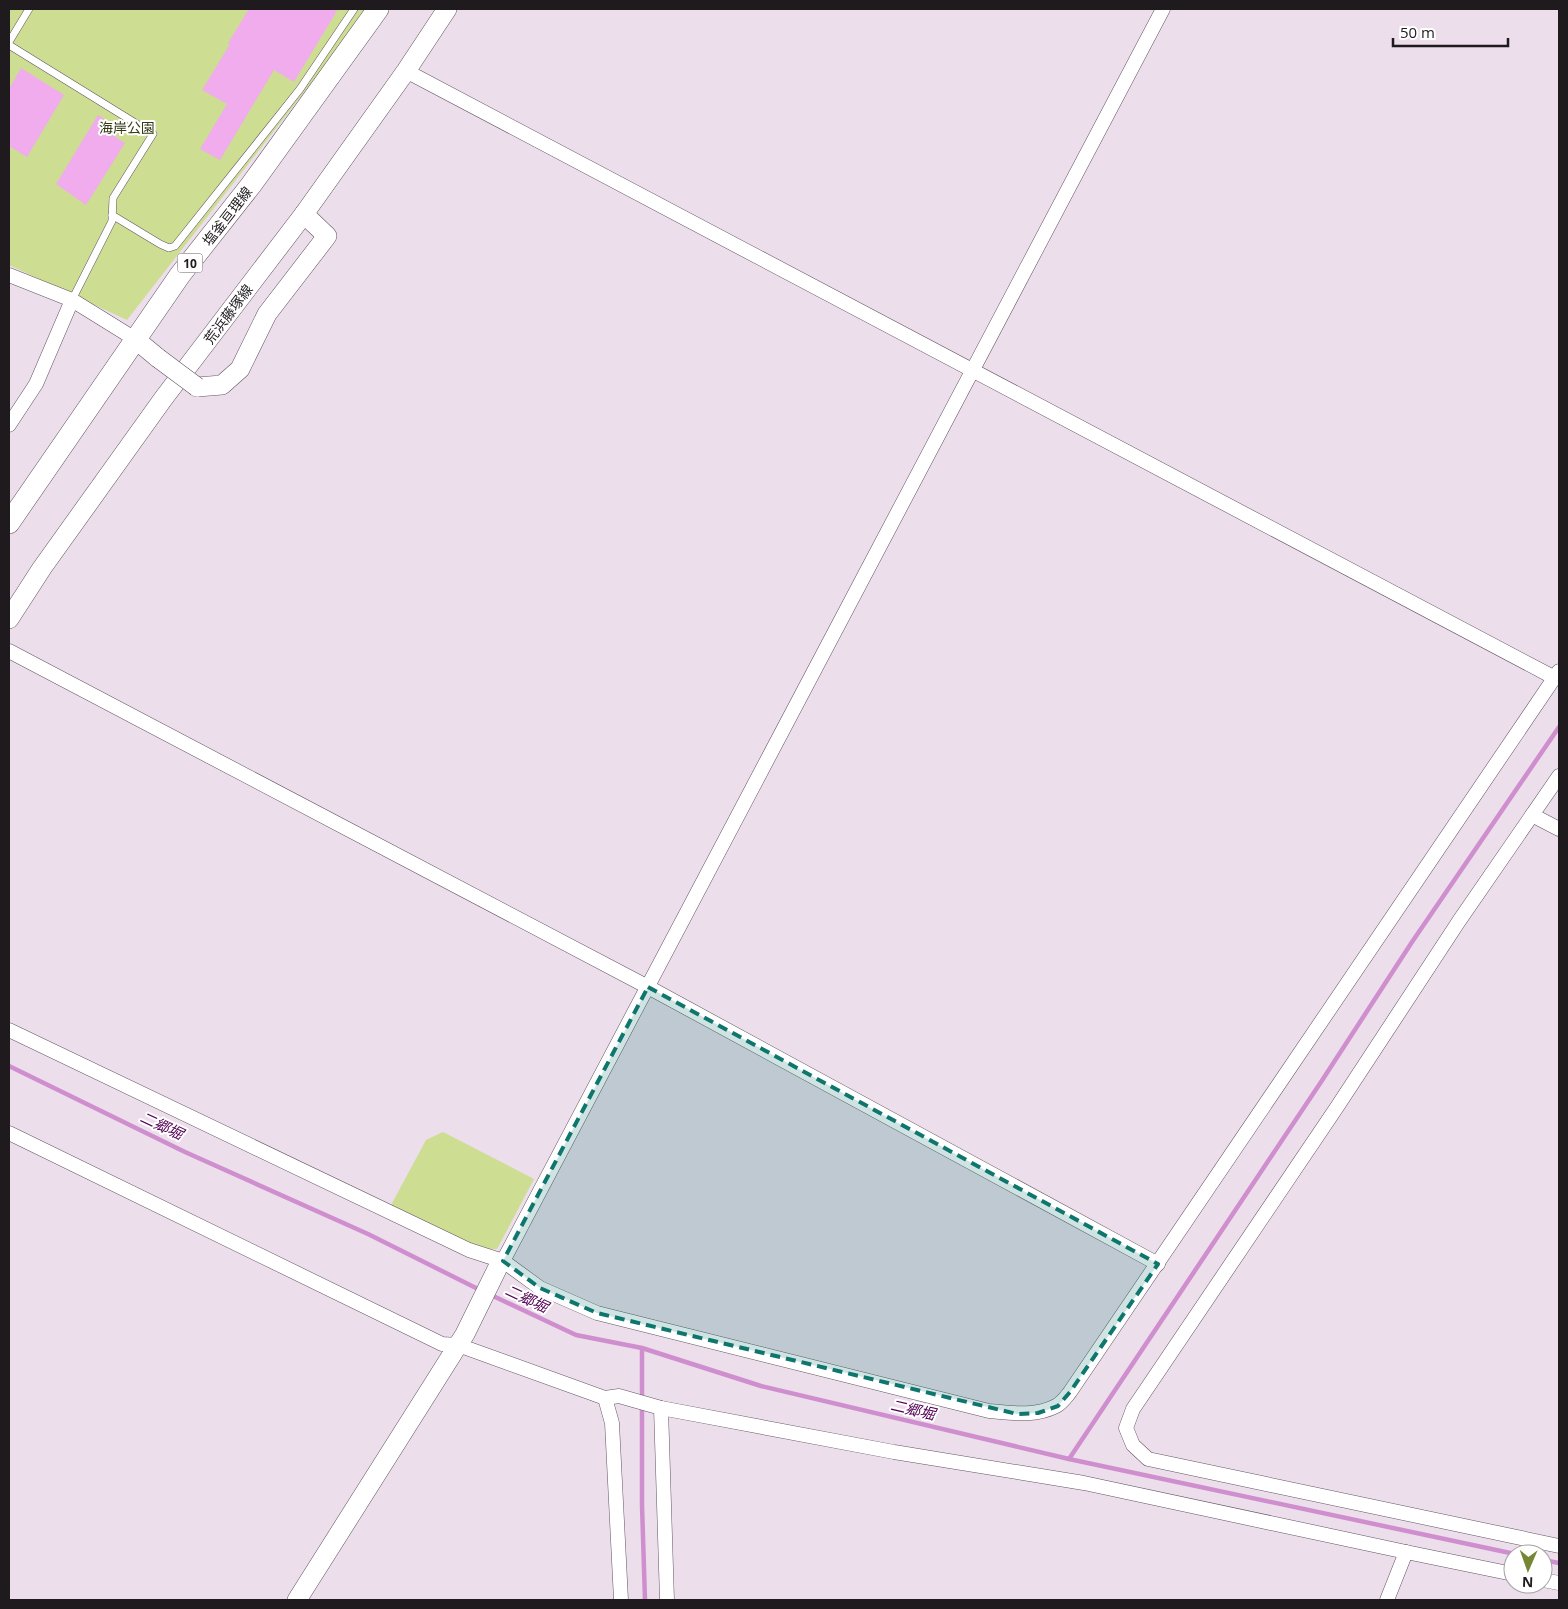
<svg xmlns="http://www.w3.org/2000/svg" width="1568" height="1609" font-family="'Open Sans','Noto Sans JP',sans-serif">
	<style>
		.green { fill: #cddd92 }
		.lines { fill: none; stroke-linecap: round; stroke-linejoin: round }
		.stream { stroke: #cf8ecd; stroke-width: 4.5 }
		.building { fill: #f0aced }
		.lane-casing { stroke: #615661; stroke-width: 8 }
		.street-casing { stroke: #615661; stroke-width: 15 }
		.secondary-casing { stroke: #615661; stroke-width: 20 }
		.primary-casing { stroke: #615661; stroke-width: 22 }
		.lane { stroke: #fff; stroke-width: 7 }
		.street { stroke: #fff; stroke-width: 14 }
		.secondary { stroke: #fff; stroke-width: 19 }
		.primary { stroke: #fff; stroke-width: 21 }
		.secondary-bridge-casing { stroke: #615661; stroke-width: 20; stroke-linecap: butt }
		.secondary-bridge { stroke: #fff; stroke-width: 19 }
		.marked { fill: #0f766e; fill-opacity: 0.2; stroke: #0f766e; stroke-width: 4; stroke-dasharray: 10 6; stroke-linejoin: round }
		.labels { text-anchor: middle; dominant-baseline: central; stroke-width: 4; stroke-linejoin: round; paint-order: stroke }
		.shield { fill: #fff; stroke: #625f62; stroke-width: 1 }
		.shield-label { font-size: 12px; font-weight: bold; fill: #1e1a1e }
		.park-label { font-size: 14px; fill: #333a14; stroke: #fff }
		.street-label { font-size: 14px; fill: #1e1a1e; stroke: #fff }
		.water-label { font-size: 15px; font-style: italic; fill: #540055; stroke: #fff }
	</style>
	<rect width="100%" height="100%" fill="#ecdeeb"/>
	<g class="green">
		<polygon points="9,9 365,9 354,28 127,320 9,265"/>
		<polygon points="443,1132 534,1179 497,1249 479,1249 390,1207 426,1140"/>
	</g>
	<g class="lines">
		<g class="stream">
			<polyline points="9,1066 185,1152 368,1234 482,1291"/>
			<polyline points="489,1294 576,1335 642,1348 761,1386 1069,1459 1515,1554"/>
			<polyline points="642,1348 642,1505 645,1600"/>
			<polyline points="1069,1459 1321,1082 1412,942 1559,727"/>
			<polyline points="1543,1560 1559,1563"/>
		</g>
	</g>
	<g class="building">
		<polygon points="249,9 338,9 294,82 274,70 220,160 200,149 227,104 202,90 230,44 228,43"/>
		<polygon points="21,68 64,95 27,157 9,146 9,89"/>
		<polygon points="98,115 119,128 115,137 125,143 86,205 56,184"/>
	</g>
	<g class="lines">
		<g class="lane-casing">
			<g id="lane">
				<polyline points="9,42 29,9"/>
				<polyline points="9,45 153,134 113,198 112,221 72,300"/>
				<polyline points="112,215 160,244 169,248 175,246 300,89 354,9"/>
			</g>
		</g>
		<g class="street-casing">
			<g id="street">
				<polyline points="406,71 1555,678"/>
				<polyline points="9,275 72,300 135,339"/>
				<polyline points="9,425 36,384 72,300"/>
				<polyline points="9,651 648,987 1158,1264"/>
				<polyline points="1559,776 1459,921 1337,1107 1133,1409 1126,1428 1133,1445 1148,1459 1559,1546"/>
				<polyline points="1532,815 1559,829"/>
				<path d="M9,1030L469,1250L503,1261L540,1288L597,1313L989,1411C1012,1413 1035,1417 1056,1406C1062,1403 1066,1397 1070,1392L1559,671"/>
				<polyline points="9,1133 442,1344 458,1345 605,1398 619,1396 661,1408 894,1452 1084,1483 1406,1552"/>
				<polyline points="498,1268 503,1261 1163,9"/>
				<polyline points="605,1398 612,1423 621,1600"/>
				<polyline points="661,1408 667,1600"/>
				<polyline points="1543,1580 1559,1583"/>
				<polyline points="1387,1600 1406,1552 1513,1574"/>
			</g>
		</g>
		<g class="secondary-casing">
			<g id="secondary">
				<polyline points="135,339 158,358"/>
				<polyline points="197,387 222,385 240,369 267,314 327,236 304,214"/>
				<polyline points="9,619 42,568 163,399 304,214 406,71 447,9"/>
				<polyline points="297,1600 465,1334 497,1269"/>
			</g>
		</g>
		<g class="primary-casing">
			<polyline id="primary" points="9,523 180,275 251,185 378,9"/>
		</g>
		<use href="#lane" class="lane"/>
		<use href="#street" class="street"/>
		<use href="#secondary" class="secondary"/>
		<use href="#primary" class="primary"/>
		<g class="secondary-bridge-casing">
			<polyline id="secondary-bridge" points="158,358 197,387"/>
		</g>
		<use href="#secondary-bridge" class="secondary-bridge"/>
	</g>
	<path class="marked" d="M648,987L1158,1264L1070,1392L1058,1406L1038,1413L1017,1414L597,1313L540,1288L503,1261Z"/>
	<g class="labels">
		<rect class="shield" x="177.5" y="253.5" width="25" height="19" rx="4"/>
		<g class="shield-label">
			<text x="190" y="263">10</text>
		</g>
		<g class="park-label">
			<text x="127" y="127">海岸公園</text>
		</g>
		<g class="street-label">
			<text transform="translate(227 216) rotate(-52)">塩釜亘理線</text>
			<text transform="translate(228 314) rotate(-53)">荒浜藤塚線</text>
		</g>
		<g class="water-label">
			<text transform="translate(162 1125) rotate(25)">二郷堀</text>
			<text transform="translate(527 1298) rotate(25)">二郷堀</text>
			<text transform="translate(913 1409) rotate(13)">二郷堀</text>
		</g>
	</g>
	<rect width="1568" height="1609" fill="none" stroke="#1e1a1e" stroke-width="20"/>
	<g transform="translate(1528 1569) rotate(182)"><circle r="24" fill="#ffffff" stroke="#a5a3a5"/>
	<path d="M0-4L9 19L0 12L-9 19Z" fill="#778634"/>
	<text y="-8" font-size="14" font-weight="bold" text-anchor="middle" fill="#1e1a1e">N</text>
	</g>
	<path d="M1393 38v8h115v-8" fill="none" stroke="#1e1a1e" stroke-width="2.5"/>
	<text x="1400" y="38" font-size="15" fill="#1e1a1e" stroke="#ffffff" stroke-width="4" paint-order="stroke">50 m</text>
</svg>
